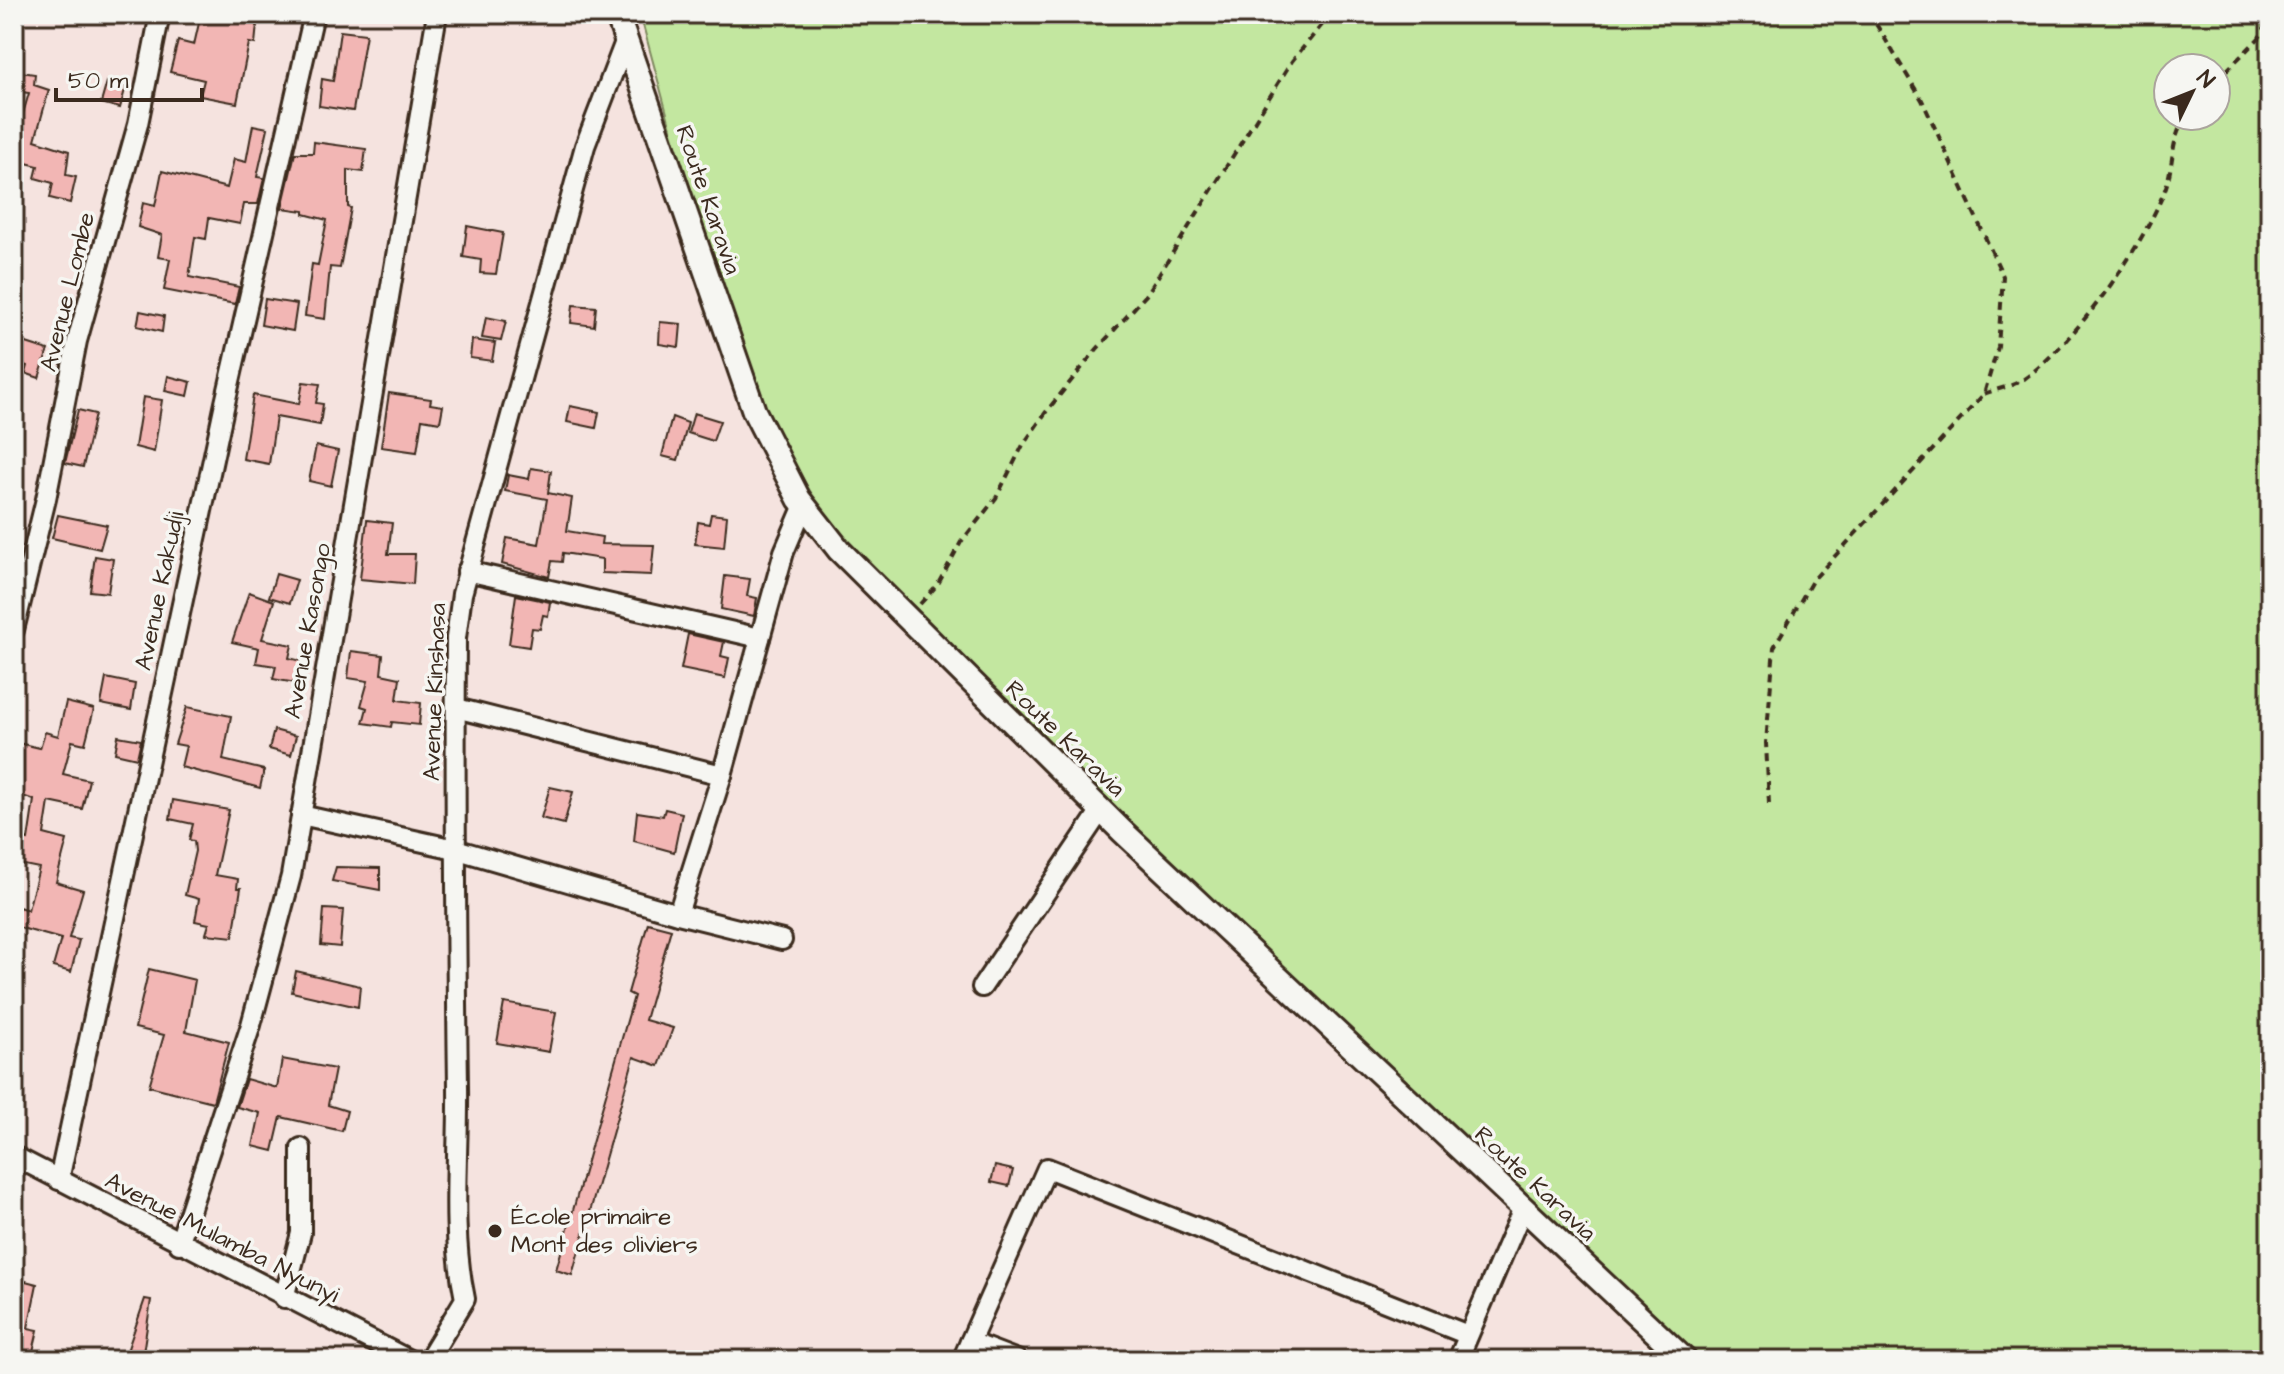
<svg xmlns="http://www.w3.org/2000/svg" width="2284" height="1374" font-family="'Architects Daughter',sans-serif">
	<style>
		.green { fill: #c3e7a0; stroke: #7f885f; stroke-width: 2; fill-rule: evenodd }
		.building { fill: #f2b6b4; stroke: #3b2a1e; stroke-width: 2 }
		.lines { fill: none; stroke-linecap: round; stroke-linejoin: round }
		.minor-casing { stroke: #3b2a1e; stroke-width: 24 }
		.tertiary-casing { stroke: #3b2a1e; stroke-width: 28 }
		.path { stroke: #3b2a1e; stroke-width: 4; stroke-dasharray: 8 6; stroke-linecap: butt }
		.minor { stroke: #f6f6f2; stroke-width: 18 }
		.tertiary { stroke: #f6f6f2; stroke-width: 22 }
		.poi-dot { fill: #3b2a1e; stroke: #f6f6f2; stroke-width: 3 }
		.labels { text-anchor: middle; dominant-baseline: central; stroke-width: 7; stroke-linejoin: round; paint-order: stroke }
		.street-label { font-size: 24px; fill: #3b2a1e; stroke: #f6f6f2 }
		.poi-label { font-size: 24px; fill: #3b2a1e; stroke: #f6f6f2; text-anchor: start }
	</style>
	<rect width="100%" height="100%" fill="#f5e3df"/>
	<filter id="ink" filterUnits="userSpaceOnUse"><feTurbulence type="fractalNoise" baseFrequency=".0125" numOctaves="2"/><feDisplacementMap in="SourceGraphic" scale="16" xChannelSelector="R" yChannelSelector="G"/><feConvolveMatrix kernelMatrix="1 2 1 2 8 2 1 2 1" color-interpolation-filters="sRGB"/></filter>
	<g filter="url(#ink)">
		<path class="green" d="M640,14H2270V1360H1694L929,632L829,523L772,427L721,289L672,132ZM2168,68H2216V116H2168Z"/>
		<g class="building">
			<polygon points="201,14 258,14 255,44 249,43 237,103 200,96 204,80 170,72 178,41 194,45"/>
			<polygon points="340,31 366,34 353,111 319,106 322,79 333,81"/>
			<polygon points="14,71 35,74 34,85 49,90 35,140 69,151 66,175 76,177 70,203 50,198 53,183 35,178 38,166 18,161 20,149 14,148 14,129 18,130 29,93 14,91"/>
			<polygon points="107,82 126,86 120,108 101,103"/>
			<polygon points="253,125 268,128 257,177 264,178 258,204 244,204 240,224 209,218 206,239 195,237 189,277 239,287 235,304 164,290 170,259 158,257 162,235 138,227 143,203 155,206 162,171 227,188 234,159 246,162"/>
			<polygon points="314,142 366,149 363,172 348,170 348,207 351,208 340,268 330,267 325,319 305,316 312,264 318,265 327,220 304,214 304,211 282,208 295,153 313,153"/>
			<polygon points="467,226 503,233 496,274 480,273 481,260 463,257"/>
			<polygon points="265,299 297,304 293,331 261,325"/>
			<polygon points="573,305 596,307 594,326 571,323"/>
			<polygon points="140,311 164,316 162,332 137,326"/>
			<polygon points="486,317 506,321 501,341 482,338"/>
			<polygon points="660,322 681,324 679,347 659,344"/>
			<polygon points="472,340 495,343 492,361 470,358"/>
			<polygon points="20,341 48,350 39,378 25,373 27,366 14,362"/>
			<polygon points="168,376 191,382 188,396 165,391"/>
			<polygon points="303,382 320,384 316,403 323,404 320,425 276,417 269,464 243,459 253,395 299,404"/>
			<polygon points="389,393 431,399 430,404 443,406 440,422 422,419 417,452 381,447"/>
			<polygon points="143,397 162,400 154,452 135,447"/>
			<polygon points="570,406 599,412 596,428 567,422"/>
			<polygon points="78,410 95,414 83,467 65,463"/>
			<polygon points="694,413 720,421 713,441 688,433"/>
			<polygon points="672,417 688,423 678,460 662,456"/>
			<polygon points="316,446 338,451 331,486 309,481"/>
			<polygon points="531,468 551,471 548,493 572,498 567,531 602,537 601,544 654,545 651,575 602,573 602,559 563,553 562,562 552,561 549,577 502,564 507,538 539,544 547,499 505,491 508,475 529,479"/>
			<polygon points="711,514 727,516 724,547 695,544 698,522 709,524"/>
			<polygon points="58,515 107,525 100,549 52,538"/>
			<polygon points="367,520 392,523 388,554 415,554 413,584 360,579"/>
			<polygon points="95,556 113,559 108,593 90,591"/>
			<polygon points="276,574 297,580 290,603 269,597"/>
			<polygon points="725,576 750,579 747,596 757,598 754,616 721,609"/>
			<polygon points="249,592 274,601 262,639 292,645 289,658 301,661 296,683 273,679 276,666 256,663 259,648 232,642"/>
			<polygon points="516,595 550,602 548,616 543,615 540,629 532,628 529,647 509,644"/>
			<polygon points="688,634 724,642 721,656 729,658 725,678 681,669"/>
			<polygon points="351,651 383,655 381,674 400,678 397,700 421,703 419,725 392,722 391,727 363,723 367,708 361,706 368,681 348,678"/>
			<polygon points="106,678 135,684 131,710 101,704"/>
			<polygon points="66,702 94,709 85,744 72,741 63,774 89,780 82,809 49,802 44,834 67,840 56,882 83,890 69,938 79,940 71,972 53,967 61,939 14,926 19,907 28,910 39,868 14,863 14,837 28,840 34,800 14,793 14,742 40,748 45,732 58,736"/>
			<polygon points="187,707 231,716 223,760 264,770 260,788 181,767 186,746 175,744"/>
			<polygon points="274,730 296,736 291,755 269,749"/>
			<polygon points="118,736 141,740 137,758 115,753"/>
			<polygon points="550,787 573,792 564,824 541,818"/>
			<polygon points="173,800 229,810 215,875 238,879 237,888 241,888 233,937 206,934 209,924 195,921 199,899 185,895 195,851 194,841 189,840 193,824 170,819"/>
			<polygon points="665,809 682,813 674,852 634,841 637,812 663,816"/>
			<polygon points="336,867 380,868 380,890 332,881"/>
			<polygon points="324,909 343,910 340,947 321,945"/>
			<polygon points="648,923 671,929 645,1020 673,1028 659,1066 634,1057 572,1275 556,1270 634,996 628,993"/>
			<polygon points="149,969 195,980 186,1031 229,1042 213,1102 149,1086 164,1035 135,1028"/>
			<polygon points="296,971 360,986 358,1007 292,992"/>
			<polygon points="504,1003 556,1012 549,1052 497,1043"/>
			<polygon points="282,1059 335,1069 328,1105 347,1111 342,1131 281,1117 273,1151 253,1146 260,1113 237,1107 246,1079 277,1088"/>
			<polygon points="995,1166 1013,1170 1009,1186 991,1182"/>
			<polygon points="14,1278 37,1284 28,1328 38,1330 31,1360 14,1360"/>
			<polygon points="145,1299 151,1300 142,1360 124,1360"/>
		</g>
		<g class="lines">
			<g class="minor-casing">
				<g id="minor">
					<polyline points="467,571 760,638"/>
					<polyline points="14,630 46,499 77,341 138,124 160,14"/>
					<polyline points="456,708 722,775"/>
					<polyline points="301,815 455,849 678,914 782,940"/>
					<polyline points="678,914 722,775 784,552 804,505"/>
					<polyline points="982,987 1101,810"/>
					<polyline points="14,1156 409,1360"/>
					<polyline points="59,1180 225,403 314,14"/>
					<polyline points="179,1244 251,1025 291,876 437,14"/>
					<polyline points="284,1298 301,1233 301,1148"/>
					<polyline points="970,1342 1017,1360"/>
					<path d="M428,1360L465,1299C450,1229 459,1158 458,1087C456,937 455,788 456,638L462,594L585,146L626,39"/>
					<polyline points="962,1360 1047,1168 1468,1335"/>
					<polyline points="1458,1360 1523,1208"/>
				</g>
			</g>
			<g class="tertiary-casing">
				<polyline id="tertiary" points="617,14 754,411 799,499 839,550 1122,831 1685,1360"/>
			</g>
			<g class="path">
				<polyline points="2216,81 2259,38 2270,19"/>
				<path d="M1984,394C1996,389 2014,386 2024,379C2075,342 2141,250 2164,192C2175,166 2169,139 2187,116"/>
				<polyline points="920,604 938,584 961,542 996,498 1023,445 1046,412 1097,349 1147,294 1292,61 1331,14"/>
				<polyline points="1769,804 1766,743 1774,647 1812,581 1984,394 1998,347 2003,276 1922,100 1870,14"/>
			</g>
			<use href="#minor" class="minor"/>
			<use href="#tertiary" class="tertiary"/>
		</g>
	</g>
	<circle class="poi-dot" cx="495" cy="1231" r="8"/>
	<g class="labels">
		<g class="street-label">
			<text transform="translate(708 200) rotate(71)">Route Karavia</text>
			<text transform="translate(68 292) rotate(-76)">Avenue Lombe</text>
			<text transform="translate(160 591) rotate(-78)">Avenue Kakudji</text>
			<text transform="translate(308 631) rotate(-80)">Avenue Kasongo</text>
			<text transform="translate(435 692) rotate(-88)">Avenue Kinshasa</text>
			<text transform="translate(1065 739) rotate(44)">Route Karavia</text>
			<text transform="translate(1535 1184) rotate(43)">Route Karavia</text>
			<text transform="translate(222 1238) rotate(27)">Avenue Mulamba Nyunyi</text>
		</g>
		<g class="poi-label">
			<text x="511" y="1217">École primaire<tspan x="511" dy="28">Mont des oliviers</tspan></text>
		</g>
	</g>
	<rect width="2284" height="1374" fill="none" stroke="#f6f6f2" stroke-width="48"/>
	<rect x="24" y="24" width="2236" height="1326" fill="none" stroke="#3b2a1e" stroke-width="3" filter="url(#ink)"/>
	<g transform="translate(2192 92) rotate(47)"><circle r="38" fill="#f6f6f2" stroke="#aba49d" stroke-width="2"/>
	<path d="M0-6L14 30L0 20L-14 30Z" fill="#3b2a1e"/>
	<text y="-12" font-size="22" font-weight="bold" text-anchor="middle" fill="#3b2a1e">N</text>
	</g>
	<path d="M56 88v12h146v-12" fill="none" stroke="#3b2a1e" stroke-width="4"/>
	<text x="68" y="88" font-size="24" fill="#3b2a1e" stroke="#f6f6f2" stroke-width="6" paint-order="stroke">50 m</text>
</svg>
